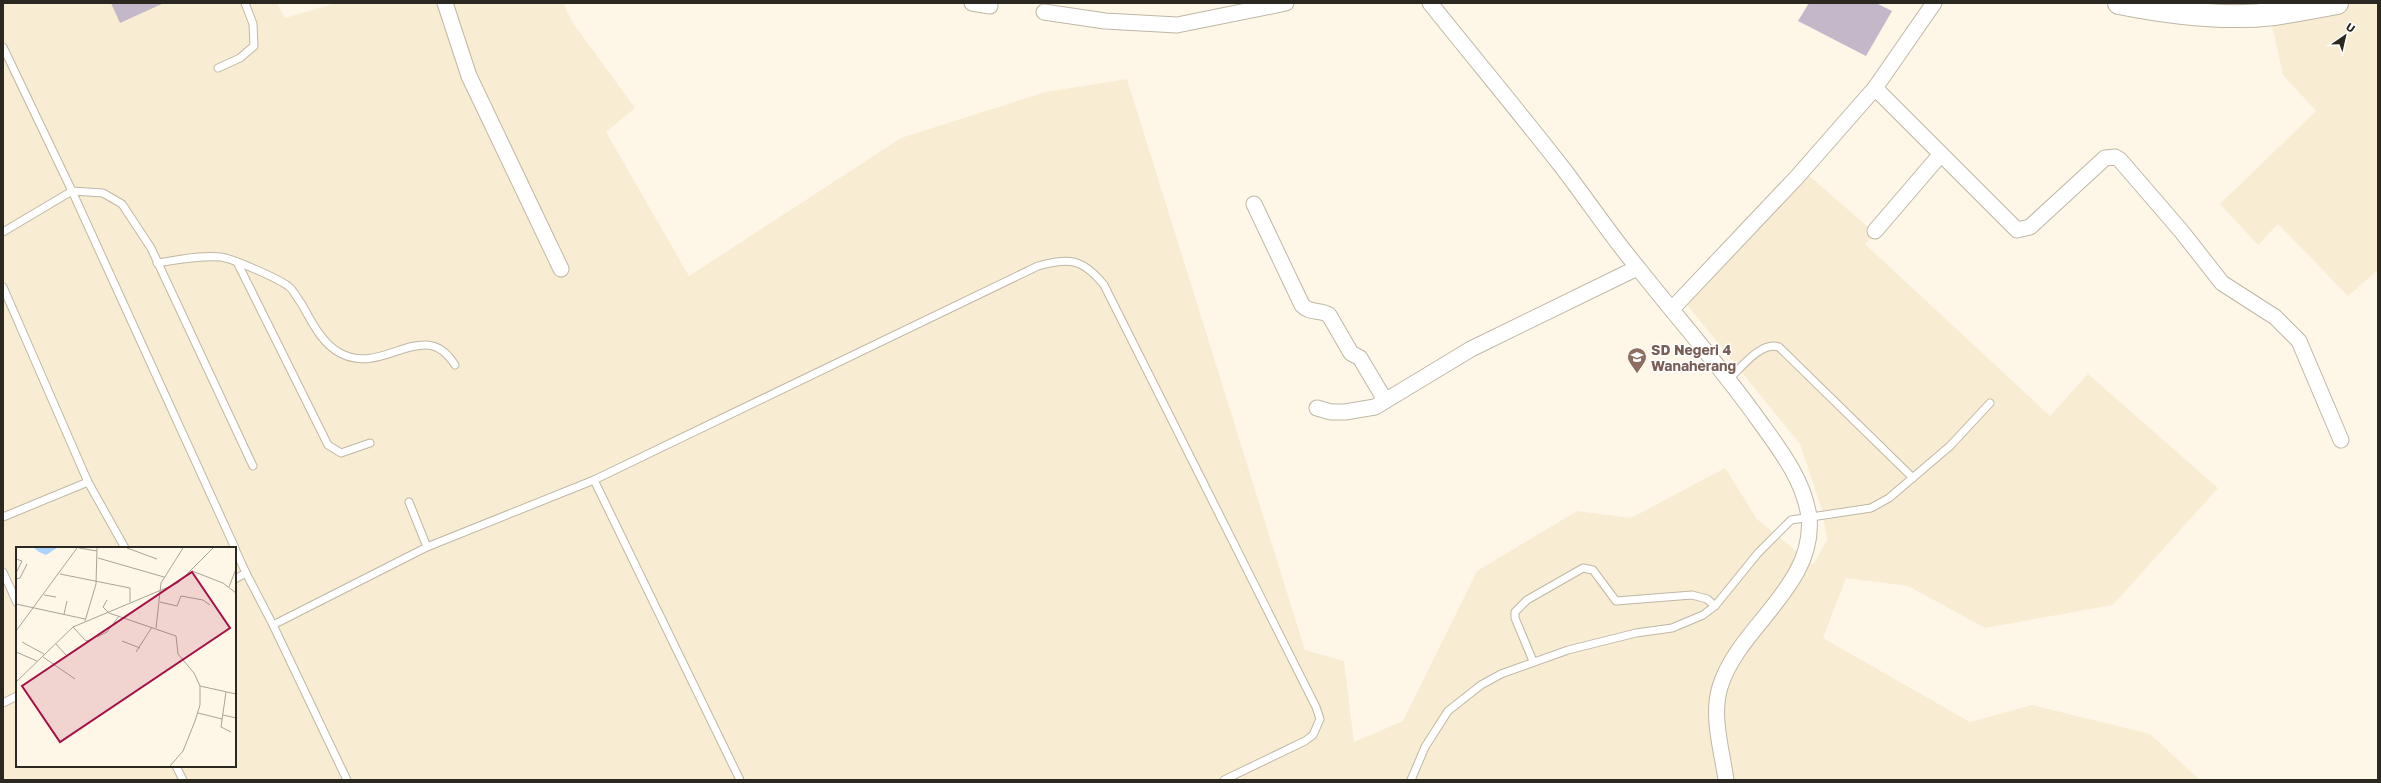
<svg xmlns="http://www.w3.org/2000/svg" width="2381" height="783" font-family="'Golos Text',sans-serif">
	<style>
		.built { fill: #f8ecd3; fill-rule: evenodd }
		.building { fill: #c3b8c9 }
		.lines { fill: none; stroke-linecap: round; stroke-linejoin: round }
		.service-casing { stroke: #bfb7a5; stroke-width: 9 }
		.minor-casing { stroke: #bfb7a5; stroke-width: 17 }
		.primary-casing { stroke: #bfb7a5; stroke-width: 24 }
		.service { stroke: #fff; stroke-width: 7 }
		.minor { stroke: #fff; stroke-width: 15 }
		.primary { stroke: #fff; stroke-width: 22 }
		.labels { text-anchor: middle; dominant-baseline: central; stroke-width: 3; stroke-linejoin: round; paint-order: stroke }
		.education-label { font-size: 14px; font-weight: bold; fill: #785e54; stroke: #fff; text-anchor: start }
		.inset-road { fill: none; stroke: #aaa498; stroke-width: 1 }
		.view { fill: #a61046; fill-opacity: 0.15; stroke: #a61046; stroke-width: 2 }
		.inset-edge { fill: none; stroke: #2b2821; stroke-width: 2 }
	</style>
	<rect width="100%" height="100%" fill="#fef7e8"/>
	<g class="built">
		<path d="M3,3H277L285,18L336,3H563L573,23L635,108L606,132L689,276L901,138L1045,92L1127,79L1305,650L1344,661L1354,742L1403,721L1477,571L1577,511L1631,518L1725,468L1757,519L1813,565L1827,540L1822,510L1800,444L1683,300L1806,173L1876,234L1865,244L2050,416L2088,374L2218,488L2113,605L1985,628L1908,586L1846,578L1823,638L1970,722L2032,705L2150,734L2200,780H3ZM17,548H235V766H17Z"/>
		<polygon points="2267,3 2378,3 2378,270 2348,296 2278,224 2258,245 2220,204 2316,111 2283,75"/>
	</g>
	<g class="building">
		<polygon points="111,3 164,3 120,23"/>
		<polygon points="1809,3 1876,3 1892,11 1866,56 1798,21"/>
	</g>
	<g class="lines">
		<g class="service-casing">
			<g id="service">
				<polyline points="3,47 72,191 235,548"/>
				<polyline points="218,68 240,58 254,46 253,24 245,3"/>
				<polyline points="3,232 72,191 103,193 122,204 151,248 253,466"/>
				<path d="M157,263C178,260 200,255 221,257C234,259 277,278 288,286C293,289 297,298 301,303C311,320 321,343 340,353C384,377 424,315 455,365"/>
				<polyline points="238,264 328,445 341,453 370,443"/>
				<polyline points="3,287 88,482 125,548"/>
				<path d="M1729,379C1742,367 1761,341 1779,347L1913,478"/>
				<polyline points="594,480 740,780"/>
				<polyline points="409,502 427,547"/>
				<polyline points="3,517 88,482"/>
				<polyline points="235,549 246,573 235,579"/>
				<polyline points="3,572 17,603"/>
				<path d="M246,573L273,625L427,547L594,480L1038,266C1070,257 1083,259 1104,285L1316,707L1320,719L1313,735L1305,741L1224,780"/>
				<polyline points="273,625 347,780"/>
				<polyline points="1533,661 1515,618 1515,612 1527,600 1583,568 1593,570 1616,601 1692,595 1707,599 1715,606"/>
				<polyline points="3,703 17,696"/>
				<polyline points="176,766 183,780"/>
				<polyline points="1411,780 1425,747 1448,711 1481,685 1501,674 1568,650 1636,633 1672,628 1703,615 1715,606 1758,553 1791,520 1871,508 1889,498 1950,446 1990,403"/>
			</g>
		</g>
		<g class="minor-casing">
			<g id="minor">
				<polyline points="445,3 469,76 561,269"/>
				<polyline points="972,3 990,6"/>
				<path d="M1430,3C1474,58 1519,112 1562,167C1588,201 1611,236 1638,268C1679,320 1722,368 1760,422C1781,451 1804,481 1809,517C1816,586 1738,627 1720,687C1711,716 1722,751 1726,780"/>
				<polyline points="1044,12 1105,21 1177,25 1286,3"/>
				<polyline points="1875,88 2017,230 2030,227 2105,158 2115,157 2120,160 2182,232 2222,283 2275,317 2299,341 2341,440"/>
				<path d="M1254,204L1302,305C1310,314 1320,309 1329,315L1351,353L1360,358L1385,400"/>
				<polyline points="1875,231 1941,154"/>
				<polyline points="1672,309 1797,177 1875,88 1934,3"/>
				<polyline points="1317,408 1331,412 1345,412 1375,407 1471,349 1637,268"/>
			</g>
		</g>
		<g class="primary-casing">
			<path id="primary" d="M2119,3C2169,13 2223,20 2274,14C2295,11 2316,7 2337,3"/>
		</g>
		<use href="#service" class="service"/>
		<use href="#minor" class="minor"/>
		<use href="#primary" class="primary"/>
	</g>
	<defs>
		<g id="school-pin" transform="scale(1)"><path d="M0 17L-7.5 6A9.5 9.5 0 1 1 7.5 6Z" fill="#8d6e63" stroke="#fff"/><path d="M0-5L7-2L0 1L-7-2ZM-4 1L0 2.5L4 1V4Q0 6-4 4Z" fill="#fff"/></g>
	</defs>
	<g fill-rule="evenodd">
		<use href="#school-pin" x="1637" y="357"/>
	</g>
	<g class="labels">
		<g class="education-label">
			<text x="1651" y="349">SD Negeri 4<tspan x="1651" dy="16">Wanaherang</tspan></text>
		</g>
	</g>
	<g transform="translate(16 547)">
		<rect width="220" height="220" fill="#fef7e8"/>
		<path d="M18,1H41L30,8L23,5Z" fill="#abd3fd"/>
		<path class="inset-road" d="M63,1L81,4M111,1L141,12M82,11L148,30M0,12L6,14L0,26M176,24L207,36L220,46M44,27L114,41V55M0,32L4,31L11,17M213,40L220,22M28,48L40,50M91,53L87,60L93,66L160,89L162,107L178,126L184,139L220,147M144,55L161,59L165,49L187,53L194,58M0,57L69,72M48,67L51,54M69,74L80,37L81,1M57,80L70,94L77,92M140,81L145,36L167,1M0,84L61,1M81,90L91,85L103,69M106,94L124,101M6,95L28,107M40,97L50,108M0,105L21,114M120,105L136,80M27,110L59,132M0,135L57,80L162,36L197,1M210,145L205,180L215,185M182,166L206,172M207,168L220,171M154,219L167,204L179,174L184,158V139"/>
		<path class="view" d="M176,25L214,81L44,195L6,139Z"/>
		<rect width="220" height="220" class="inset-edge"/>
	</g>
	<rect width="2381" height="783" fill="none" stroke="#2b2821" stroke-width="8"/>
	<g transform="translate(2345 36) rotate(34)" stroke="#ffffff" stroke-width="3" paint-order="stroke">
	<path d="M0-3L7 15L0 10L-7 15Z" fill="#2b2821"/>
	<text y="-6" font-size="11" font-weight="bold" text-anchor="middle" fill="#2b2821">U</text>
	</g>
</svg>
